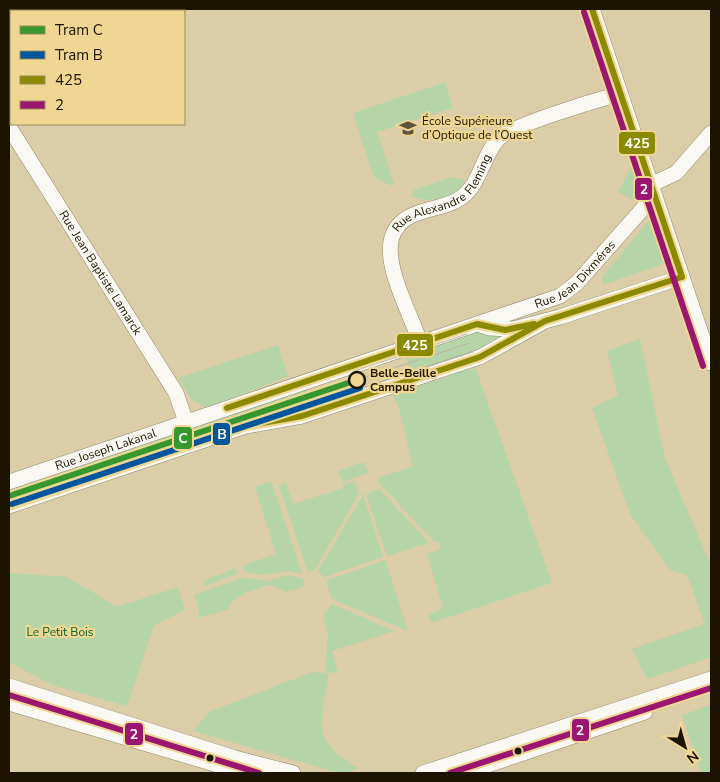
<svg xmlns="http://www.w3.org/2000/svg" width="720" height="782" font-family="'Nunito Sans',sans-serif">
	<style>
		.green { fill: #b5d4a7 }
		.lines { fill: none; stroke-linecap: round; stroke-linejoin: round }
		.minor-casing { stroke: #928869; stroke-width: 16 }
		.minor { stroke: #f9f8f2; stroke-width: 15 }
		.tram { stroke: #b9b5ac; stroke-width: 1 }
		.bus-1-casing { stroke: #efd793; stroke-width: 10 }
		.bus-2-casing { stroke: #efd793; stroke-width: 10 }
		.bus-1 { stroke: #8a8900; stroke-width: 6 }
		.bus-2 { stroke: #9b1670; stroke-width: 6 }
		.tram-1-casing { stroke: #efd793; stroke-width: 10 }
		.tram-2-casing { stroke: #efd793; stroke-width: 10 }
		.tram-1 { stroke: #369730; stroke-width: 6 }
		.tram-2 { stroke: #00569d; stroke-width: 6 }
		.stop-dot { fill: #efd793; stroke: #1c1300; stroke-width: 2.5 }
		.bus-dot { fill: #1c1300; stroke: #efd793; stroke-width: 2 }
		.labels { text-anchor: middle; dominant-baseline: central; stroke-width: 4.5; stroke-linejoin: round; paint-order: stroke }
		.poi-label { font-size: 12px; fill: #1c1300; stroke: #efd793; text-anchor: start }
		.street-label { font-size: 12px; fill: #1c1300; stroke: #efd793 }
		.stop-label { font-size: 12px; font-weight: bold; fill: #1c1300; stroke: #efd793; text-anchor: start }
		.park-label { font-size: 12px; fill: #06632e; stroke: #efd793 }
		.line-badge { stroke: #efd793; stroke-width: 2 }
		.badge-label { font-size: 14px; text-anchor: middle; font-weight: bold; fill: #fff }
	</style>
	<rect width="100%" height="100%" fill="#dacda8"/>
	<g class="green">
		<polygon points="445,82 453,108 377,132 394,184 392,186 374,177 353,113"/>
		<polygon points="631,167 637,171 641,188 635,201 618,192"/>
		<path d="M451,177L465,180C456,198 429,205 411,196L414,190Z"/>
		<polygon points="651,218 654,221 666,255 663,264 603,285 602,277"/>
		<polygon points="469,330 511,333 487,349 412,375 404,352"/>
		<polygon points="640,339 665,458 711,566 711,657 647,679 632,649 705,624 687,575 670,570 630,514 592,408 618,395 607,351"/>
		<polygon points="278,345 288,376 207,408 192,400 178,378"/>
		<polygon points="475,367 552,583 431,623 428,615 443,608 427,554 439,550 440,543 434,541 380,484 378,478 413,466 399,409 393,395"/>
		<polygon points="304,385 312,408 142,457 137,443"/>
		<polygon points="131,445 136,459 9,501 9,486"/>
		<polygon points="364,462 368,473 342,482 338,471"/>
		<polygon points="271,481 302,573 302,574 289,571 260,575 244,571 242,566 276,554 255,487"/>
		<polygon points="355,481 359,494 315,569 308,572 279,486 286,483 293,504 344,488 343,485"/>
		<polygon points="379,489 429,543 387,556 366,494"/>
		<polygon points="363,495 383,557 324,577 318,571"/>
		<polygon points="385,560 408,631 332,599 326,581"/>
		<polygon points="236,568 237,572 235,575 204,586 203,581"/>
		<polygon points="9,573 67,577 117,607 178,587 185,610 154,625 127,706 52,685 9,662"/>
		<polygon points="289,575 303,579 305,586 286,592 269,585 247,592 229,604 230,609 198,618 199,610 194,595 242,578 269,581"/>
		<polygon points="332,604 394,631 332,651 338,673 325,672 328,634 323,616"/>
		<path d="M315,671L329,674C326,689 319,721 324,736C329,750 346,761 358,768L347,773H339L193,731L209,712Z"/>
		<polygon points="711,705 711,773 702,773 682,715"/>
	</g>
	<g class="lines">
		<g class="minor-casing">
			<g id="minor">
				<polyline points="592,9 711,363"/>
				<path id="s1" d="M9,127L176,393L186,422"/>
				<polyline points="650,185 676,173 711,133"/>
				<polyline points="477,324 489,328 513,329 560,317 682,277"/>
				<path id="s2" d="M420,342C411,315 383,265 392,237C402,206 441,213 462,197C480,184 483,155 498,139C512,125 597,100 619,94"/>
				<path id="s3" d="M9,482L560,296L577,283L654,196"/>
				<polyline points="9,506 246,426 302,416 480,357 545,321"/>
				<polyline points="9,686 235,758 293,773"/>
				<polyline points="9,703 245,773"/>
				<polyline points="423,773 711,679"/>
				<polyline points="464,773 645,712"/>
			</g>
		</g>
		<use href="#minor" class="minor"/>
		<g class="tram">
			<polyline points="354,371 467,334"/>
			<polyline points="357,380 470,343"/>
			<polyline points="360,389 473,352"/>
		</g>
		<g class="bus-1-casing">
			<g id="bus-1">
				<polyline points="592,9 682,277"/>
				<polyline points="227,408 477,324 505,330 534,324"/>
				<polyline points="9,506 246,426 302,416 480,357 545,321 682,277"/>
			</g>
		</g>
		<g class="bus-2-casing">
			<g id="bus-2">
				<polyline points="584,12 703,366"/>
				<polyline points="9,695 259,773"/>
				<polyline points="450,773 711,688"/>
			</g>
		</g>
		<use href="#bus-1" class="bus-1"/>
		<use href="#bus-2" class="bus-2"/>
		<g class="tram-1-casing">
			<polyline id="tram-1" points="9,496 357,380"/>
		</g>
		<g class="tram-2-casing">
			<polyline id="tram-2" points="12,504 360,388"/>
		</g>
		<use href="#tram-1" class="tram-1"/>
		<use href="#tram-2" class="tram-2"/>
	</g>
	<defs>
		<g id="university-bare" transform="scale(1.35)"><path d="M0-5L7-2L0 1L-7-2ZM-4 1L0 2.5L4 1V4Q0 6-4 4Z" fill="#5e543b" stroke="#efd793" stroke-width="2.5" paint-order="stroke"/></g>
	</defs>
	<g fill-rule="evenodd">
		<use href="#university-bare" x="408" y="128"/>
	</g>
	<circle class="stop-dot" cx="357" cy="380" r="8"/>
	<g class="bus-dot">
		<circle cx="518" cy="751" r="4.5"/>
		<circle cx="210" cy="758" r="4.5"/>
	</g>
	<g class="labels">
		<g class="poi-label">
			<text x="422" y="121">École Supérieure<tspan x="422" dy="14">d’Optique de l’Ouest</tspan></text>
		</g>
		<g class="street-label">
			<text stroke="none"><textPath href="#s2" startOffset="181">Rue Alexandre Fleming</textPath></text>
			<text stroke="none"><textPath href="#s3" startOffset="606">Rue Jean Dixméras</textPath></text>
			<text stroke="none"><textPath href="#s1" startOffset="172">Rue Jean Baptiste Lamarck</textPath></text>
			<text stroke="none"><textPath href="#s3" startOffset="102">Rue Joseph Lakanal</textPath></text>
		</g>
		<g class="stop-label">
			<text x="370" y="373">Belle-Beille<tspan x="370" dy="14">Campus</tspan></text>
		</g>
		<g class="park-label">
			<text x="60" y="632">Le Petit Bois</text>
		</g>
	</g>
	<g class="line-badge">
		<rect x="618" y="131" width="38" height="24" rx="5" fill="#8a8900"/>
		<rect x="634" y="177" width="19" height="24" rx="5" fill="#9b1670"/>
		<rect x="396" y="333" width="38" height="24" rx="5" fill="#8a8900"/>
		<rect x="212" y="422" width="19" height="24" rx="5" fill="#00569d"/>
		<rect x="173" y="426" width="20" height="24" rx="5" fill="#369730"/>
		<rect x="571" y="718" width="19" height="24" rx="5" fill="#9b1670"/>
		<rect x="124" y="722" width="20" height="24" rx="5" fill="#9b1670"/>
	</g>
	<g class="badge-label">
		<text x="637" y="148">425</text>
		<text x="644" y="194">2</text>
		<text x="415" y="350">425</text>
		<text x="222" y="439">B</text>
		<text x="183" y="443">C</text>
		<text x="580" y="735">2</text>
		<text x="134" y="739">2</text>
	</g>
	<rect width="720" height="782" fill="none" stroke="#1c1300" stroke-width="20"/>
	<rect x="10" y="10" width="175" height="115" fill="#efd793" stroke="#9b8958"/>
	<rect x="20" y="26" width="25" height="8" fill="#369730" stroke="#9b8958"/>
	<text x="55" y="35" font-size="15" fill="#1c1300">Tram C</text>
	<rect x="20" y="51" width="25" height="8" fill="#00569d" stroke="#9b8958"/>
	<text x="55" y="60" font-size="15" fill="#1c1300">Tram B</text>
	<rect x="20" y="76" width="25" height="8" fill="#8a8900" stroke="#9b8958"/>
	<text x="55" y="85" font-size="15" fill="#1c1300">425</text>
	<rect x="20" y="101" width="25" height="8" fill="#9b1670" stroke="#9b8958"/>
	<text x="55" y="110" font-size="15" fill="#1c1300">2</text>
	<g transform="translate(685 747) rotate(143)" stroke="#efd793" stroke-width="4" paint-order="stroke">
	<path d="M0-4L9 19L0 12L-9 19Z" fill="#1c1300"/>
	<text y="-8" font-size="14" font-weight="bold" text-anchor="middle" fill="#1c1300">N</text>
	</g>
</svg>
